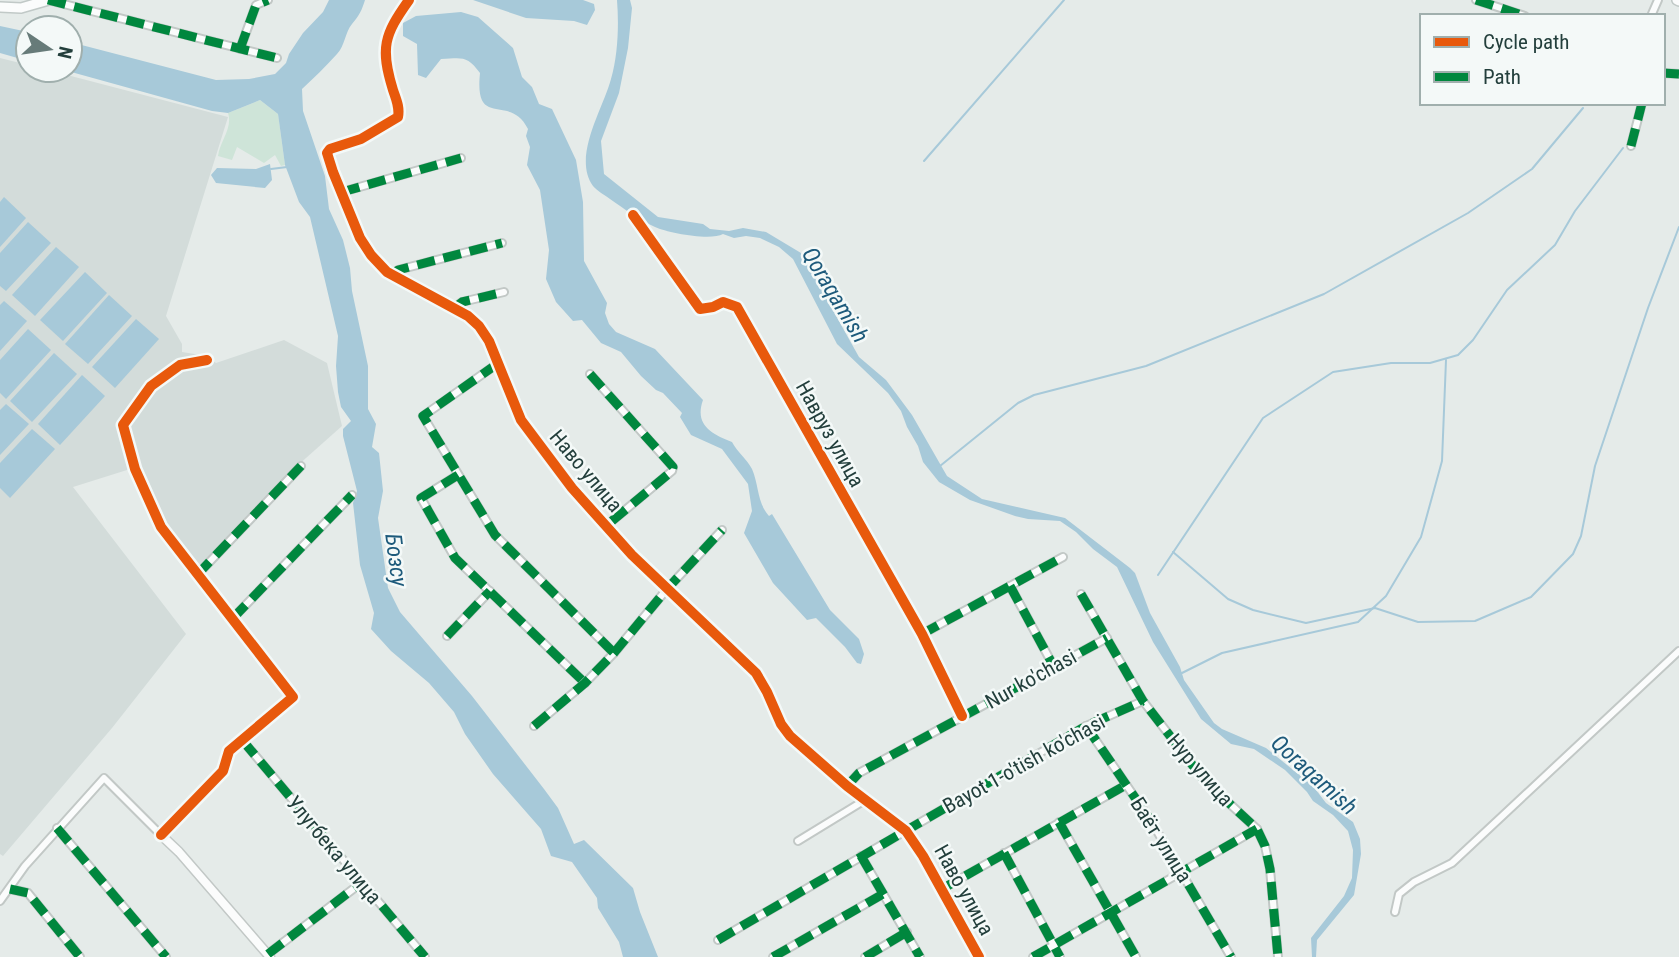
<svg xmlns="http://www.w3.org/2000/svg" width="1679" height="957" font-family="'Roboto Condensed',sans-serif">
	<style>
		.built { fill: #d3dcda }
		.green { fill: #cee4d8 }
		.water { fill: #a7c9d9 }
		.lines { fill: none; stroke-linecap: round; stroke-linejoin: round }
		.stream { stroke: #a7c9d9; stroke-width: 2 }
		.minor-casing { stroke: #c2c8c6; stroke-width: 10 }
		.tertiary-casing { stroke: #c2c8c6; stroke-width: 11 }
		.secondary-casing { stroke: #c1c9c7; stroke-width: 12 }
		.minor { stroke: #fbfcfc; stroke-width: 6 }
		.tertiary { stroke: #fbfcfc; stroke-width: 8 }
		.secondary { stroke: #fbfcfc; stroke-width: 9 }
		.quiet { stroke: #00873e; stroke-width: 9; stroke-dasharray: 18 9; stroke-linecap: butt }
		.cycleway-casing { stroke: #f4f9f8; stroke-width: 15 }
		.cycleway { stroke: #e8590c; stroke-width: 10 }
		.labels { text-anchor: middle; dominant-baseline: central; stroke-width: 5; stroke-linejoin: round; paint-order: stroke }
		.street-label { font-size: 21px; fill: #233f3c; stroke: #f4f9f8 }
		.water-label { font-size: 23px; font-style: italic; fill: #1d5a7b; stroke: #f4f9f8 }
	</style>
	<rect width="100%" height="100%" fill="#e5ebe9"/>
	<polygon class="built" points="0,58 28,65 28,70 48,70 228,117 166,316 182,344 182,352 207,356 216,363 284,340 327,363 342,426 288,474 199,569 170,528 138,467 131,470 130,467 127,470 73,487 186,634 112,728 3,856 0,854"/>
	<path class="green" d="M260,100L278,114L285,165L281,166L275,155L264,163L237,147L232,160L218,156C220,141 233,128 228,113Z"/>
	<g class="water">
		<path d="M329,0H365C362,10 359,16 352,24C345,32 345,46 337,54C326,66 314,78 302,89L303,111L325,176L329,209L343,240L350,268L352,291L368,366V409L376,424L372,447L379,453L383,491L378,518L388,588L400,612L472,696L544,789L558,808L574,844L584,840L633,888L640,912L658,957H623L619,942L598,908L597,898L572,862L551,856L541,829L493,774L465,734L454,712L429,683L391,651L371,629L374,613L360,565L353,503L357,491L343,436V429L351,421L341,407L338,392L336,366L338,336L310,217L299,202L285,165L278,114L260,100L228,113L212,111L64,70H70V42L216,80L249,79L275,74L286,63L289,54L303,33L323,12Z"/>
		<polygon points="473,0 583,0 594,4 595,10 587,25 574,21 526,18"/>
		<path d="M617,0H630L632,8L628,48L619,93L601,141L604,174L658,217L703,224L710,229L729,231L743,228L766,232L801,253L859,357L886,380L912,415L947,476L982,499L1065,518L1130,568L1135,573L1150,613L1180,667L1184,680L1214,723L1222,729L1266,748L1313,786L1326,803L1353,822L1360,839L1361,854L1354,895L1317,940L1316,957H1312L1311,938L1344,896L1352,878L1353,850L1348,831L1333,815L1313,801L1307,792L1285,770L1254,749L1231,744L1201,719L1153,642L1117,567L1093,549L1076,532L1060,521L1028,519L1015,516L970,500L939,482L923,462L918,446L907,427L901,411L888,393L837,344L793,259L779,247L760,238L746,236L734,238L723,234C711,241 668,233 655,227C640,220 624,209 610,199C605,195 597,191 593,186C572,157 603,109 611,79C618,55 619,25 617,0Z"/>
		<path d="M461,12L478,17L513,48L522,77L532,87L539,104L552,109L576,160L583,202L584,261L607,303L605,313L609,324L616,332L655,349L703,400C694,425 712,434 732,442C737,452 747,459 752,469C759,485 757,503 769,516L772,514L830,610L859,639L864,654L861,664L857,663L845,647L816,618L807,620L773,583L744,533L752,511L748,484L722,449L691,435L680,417L682,413L663,393L656,390L641,376L621,352L601,343L582,320L573,321L556,302L546,279L549,250L540,190L527,165L530,147L526,136L528,129C510,92 474,131 480,73C467,55 462,58 441,59L426,78L418,75L417,44L403,36V23L416,16Z"/>
		<polygon points="0,26 28,32 28,61 0,53"/>
		<polygon points="270,164 272,180 265,188 216,183 211,175 217,168 256,169"/>
		<polygon points="4,197 26,218 0,247 0,202"/>
		<polygon points="28,222 51,243 6,291 0,286 0,253"/>
		<polygon points="56,247 79,267 35,316 12,295"/>
		<polygon points="85,272 107,293 63,341 40,320"/>
		<polygon points="109,295 132,316 88,364 65,344"/>
		<polygon points="4,301 27,321 0,351 0,305"/>
		<polygon points="136,319 159,339 115,388 92,367"/>
		<polygon points="28,329 51,350 6,399 0,393 0,360"/>
		<polygon points="54,353 77,374 32,422 10,401"/>
		<polygon points="82,375 105,396 60,445 38,424"/>
		<polygon points="6,404 29,424 0,455 0,410"/>
		<polygon points="32,429 55,449 10,498 0,488 0,463"/>
	</g>
	<g class="lines">
		<g class="stream">
			<polyline points="924,161 1064,0"/>
			<polyline points="271,169 287,167"/>
			<polyline points="940,466 1018,403 1034,395 1146,366 1324,294 1468,213 1532,169 1583,108"/>
			<polyline points="1173,552 1228,599 1253,610 1306,623 1375,608 1418,622 1475,621 1531,597 1573,554 1581,536 1595,466 1648,308 1679,227"/>
			<polyline points="1158,575 1263,418 1333,372 1391,363 1430,363 1458,355 1473,340 1507,290 1555,245 1575,211 1623,148"/>
			<polyline points="1182,673 1222,653 1358,622 1386,596 1421,537 1442,461 1446,360"/>
		</g>
		<g class="minor-casing">
			<g id="minor">
				<polyline points="48,0 277,58"/>
				<polyline points="1476,0 1525,16"/>
				<polyline points="1651,16 1658,0"/>
				<polyline points="240,49 256,5 268,0"/>
				<polyline points="1663,73 1679,74"/>
				<polyline points="1631,146 1642,103"/>
				<polyline points="342,192 461,158"/>
				<polyline points="633,215 700,309 713,307 723,302 737,307 922,634 962,716"/>
				<polyline points="393,275 398,270 502,243"/>
				<polyline points="454,308 462,302 504,292"/>
				<polyline points="497,364 423,416 495,535 614,653"/>
				<polyline points="590,374 673,467 672,471 606,526"/>
				<polyline points="458,475 421,498 455,558 585,683"/>
				<polyline points="197,575 301,466"/>
				<polyline points="1010,586 1054,667"/>
				<polyline points="1081,594 1143,701 1204,780 1257,829 1265,846 1270,869 1278,957"/>
				<polyline points="233,618 352,495"/>
				<polyline points="922,634 1063,557"/>
				<polyline points="447,636 490,591"/>
				<polyline points="534,726 585,683 614,653 667,589 722,530"/>
				<polyline points="1086,726 1151,821 1231,957"/>
				<polyline points="243,741 425,957"/>
				<polyline points="847,786 859,773 1107,638"/>
				<polyline points="1059,822 1136,957"/>
				<polyline points="57,828 166,957"/>
				<polyline points="798,841 865,800"/>
				<polyline points="1004,853 1060,957"/>
				<polyline points="861,856 920,957"/>
				<polyline points="10,889 28,893 80,957"/>
				<polyline points="942,889 1126,785"/>
				<polyline points="0,901 25,866 104,778 161,835 223,771 229,751 293,697 161,527 135,469 123,425 151,386 180,365 207,360"/>
				<polyline points="1395,912 1399,894 1414,882 1452,863 1679,651"/>
				<polyline points="718,940 1086,726 1143,701"/>
				<polyline points="268,954 361,883"/>
				<polyline points="773,957 883,894"/>
				<polyline points="865,957 907,932"/>
				<polyline points="1033,957 1257,829"/>
			</g>
		</g>
		<g class="tertiary-casing">
			<g id="tertiary">
				<path d="M409,0C384,35 380,48 393,90C396,99 400,107 398,117L361,139L330,149L327,153L333,172L360,238L371,255L387,272L468,316L479,326L489,341L521,420L572,488L632,555L756,673L767,692L781,724L790,736L847,786L906,831L923,856L979,957"/>
				<polyline points="161,835 179,852 270,957"/>
			</g>
		</g>
		<g class="secondary-casing">
			<g id="secondary">
				<polyline points="1677,0 1679,1"/>
				<polyline points="0,7 21,8 49,0"/>
			</g>
		</g>
		<use href="#minor" class="minor"/>
		<use href="#tertiary" class="tertiary"/>
		<use href="#secondary" class="secondary"/>
		<g class="quiet">
			<polyline points="48,0 277,58"/>
			<polyline points="1476,0 1525,16"/>
			<polyline points="240,49 256,5 268,0"/>
			<polyline points="1663,73 1679,74"/>
			<polyline points="1631,146 1642,103"/>
			<polyline points="342,192 461,158"/>
			<polyline points="393,275 398,270 502,243"/>
			<polyline points="454,308 462,302 504,292"/>
			<polyline points="497,364 423,416 495,535 614,653"/>
			<polyline points="590,374 673,467 672,471 606,526"/>
			<polyline points="458,475 421,498 455,558 585,683"/>
			<polyline points="197,575 301,466"/>
			<polyline points="1010,586 1054,667"/>
			<polyline points="1081,594 1143,701 1204,780 1257,829 1265,846 1270,869 1278,957"/>
			<polyline points="233,618 352,495"/>
			<polyline points="922,634 1063,557"/>
			<polyline points="447,636 490,591"/>
			<polyline points="534,726 585,683 614,653 667,589 722,530"/>
			<polyline points="1086,726 1151,821 1231,957"/>
			<polyline points="243,741 425,957"/>
			<polyline points="847,786 859,773 1107,638"/>
			<polyline points="1059,822 1136,957"/>
			<polyline points="57,828 166,957"/>
			<polyline points="1004,853 1060,957"/>
			<polyline points="861,856 920,957"/>
			<polyline points="10,889 28,893 80,957"/>
			<polyline points="942,889 1126,785"/>
			<polyline points="718,940 1086,726 1143,701"/>
			<polyline points="268,954 361,883"/>
			<polyline points="773,957 883,894"/>
			<polyline points="865,957 907,932"/>
			<polyline points="1033,957 1257,829"/>
		</g>
		<g class="cycleway-casing">
			<g id="cycleway">
				<path d="M409,0C384,35 380,48 393,90C396,99 400,107 398,117L361,139L330,149L327,153L333,172L360,238L371,255L387,272L468,316L479,326L489,341L521,420L572,488L632,555L756,673L767,692L781,724L790,736L847,786L906,831L923,856L979,957"/>
				<polyline points="633,215 700,309 713,307 723,302 737,307 922,634 962,716"/>
				<polyline points="161,835 223,771 229,751 293,697 161,527 135,469 123,425 151,386 180,365 207,360"/>
			</g>
		</g>
		<use href="#cycleway" class="cycleway"/>
	</g>
	<g class="labels">
		<g class="street-label">
			<text transform="translate(830 434) rotate(61)">Навруз улица</text>
			<text transform="translate(586 471) rotate(50)">Наво улица</text>
			<text transform="translate(1031 679) rotate(-29)">Nur ko'chasi</text>
			<text transform="translate(1024 764) rotate(-29)">Bayot 1-o'tish ko'chasi</text>
			<text transform="translate(1200 770) rotate(49)">Нур улица</text>
			<text transform="translate(1161 840) rotate(58)">Баёт улица</text>
			<text transform="translate(334 850) rotate(50)">Улугбека улица</text>
			<text transform="translate(964 890) rotate(61)">Наво улица</text>
		</g>
		<g class="water-label">
			<text transform="translate(835 295) rotate(59)">Qoraqamish</text>
			<text transform="translate(396 560) rotate(83)">Бозсу</text>
			<text transform="translate(1314 775) rotate(42)">Qoraqamish</text>
		</g>
	</g>
	<rect x="1420" y="14" width="245" height="91" fill="#f4f9f8" stroke="#a0afad" stroke-width="2"/>
	<rect x="1434" y="37" width="35" height="10" fill="#e8590c" stroke="#a0afad" stroke-width="2"/>
	<text x="1483" y="49" font-size="21" fill="#233f3c">Cycle path</text>
	<rect x="1434" y="72" width="35" height="10" fill="#00873e" stroke="#a0afad" stroke-width="2"/>
	<text x="1483" y="84" font-size="21" fill="#233f3c">Path</text>
	<g transform="translate(49 49) rotate(103)"><circle r="33" fill="#f4f9f8" stroke="#a0afad" stroke-width="2"/>
	<path d="M0-5L12 26L0 18L-12 26Z" fill="#677b79"/>
	<text y="-10" font-size="19" font-weight="bold" text-anchor="middle" fill="#233f3c">N</text>
	</g>
</svg>
